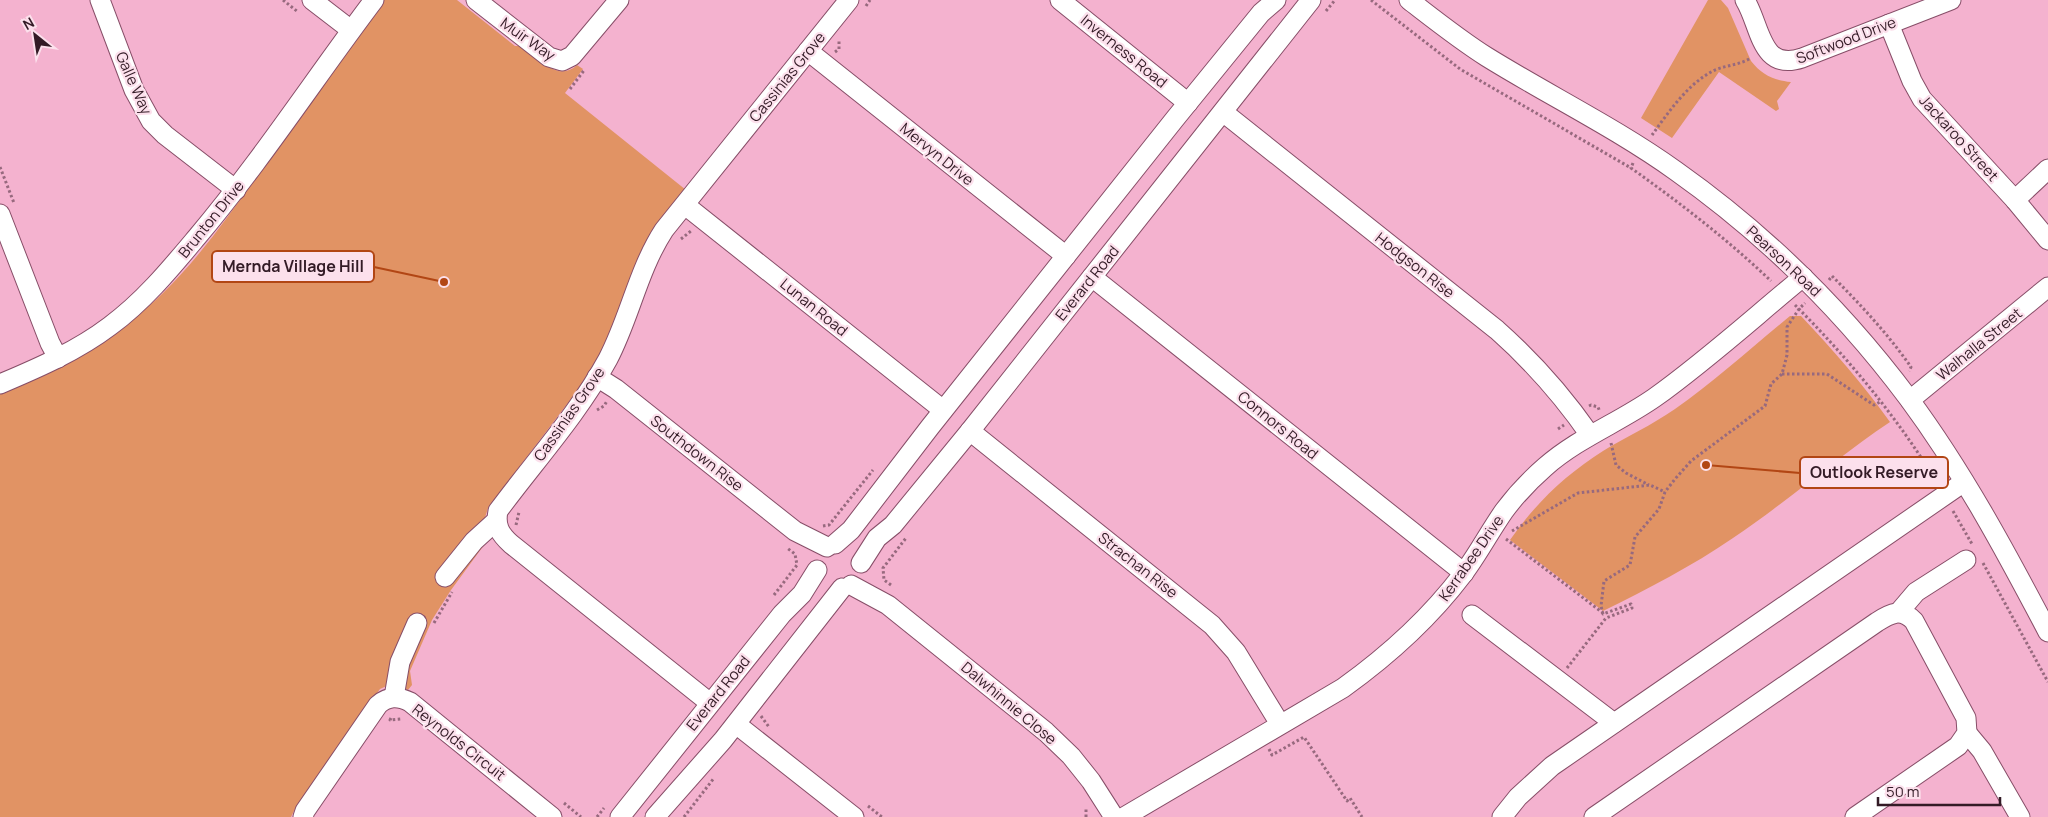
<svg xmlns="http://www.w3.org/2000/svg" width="2048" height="817" font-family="Manrope,sans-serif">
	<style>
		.green { fill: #e19364 }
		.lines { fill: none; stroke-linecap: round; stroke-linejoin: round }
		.minor-casing { stroke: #874e68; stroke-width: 21 }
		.path { stroke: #97697e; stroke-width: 3; stroke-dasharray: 2.5 2.5; stroke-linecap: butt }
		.minor { stroke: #fff; stroke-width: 19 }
		.labels { text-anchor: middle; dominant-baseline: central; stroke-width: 4.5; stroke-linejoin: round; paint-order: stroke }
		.street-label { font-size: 15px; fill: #331b26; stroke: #fce0ec }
		.leader { fill: none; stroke: #b24614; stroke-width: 2 }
		.callout-dot { fill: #b24614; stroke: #fce0ec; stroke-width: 2 }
		.callout { fill: #fce0ec; stroke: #b24614; stroke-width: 2 }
		.callout-label { font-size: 16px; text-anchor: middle; font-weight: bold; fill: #331b26 }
	</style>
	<rect width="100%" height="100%" fill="#f4b2cf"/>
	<g class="green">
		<path d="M384,0H457L515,46H523C538,58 558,83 577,65L583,69L565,93L686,190L647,241L640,254L612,329L595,364L574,395L488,508L484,521L490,537L451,590L432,620L410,671L412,685L408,690L403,687L391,684L380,689L295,809L291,817H0V393C60,372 117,337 163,293C200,257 228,216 258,175C300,116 340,57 384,0Z"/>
		<path d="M1708,0H1721L1728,8L1751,61C1762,75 1773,80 1791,82L1777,101L1779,109L1776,111L1719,72L1672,138L1641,118Z"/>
		<path d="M1790,316H1801C1833,350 1863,384 1890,422C1836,458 1787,502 1733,538C1692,566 1648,589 1603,611L1510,540C1535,504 1565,475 1603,451C1626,437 1652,425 1675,409C1715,381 1752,347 1790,316Z"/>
	</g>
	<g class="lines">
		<g class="minor-casing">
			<g id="minor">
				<polyline points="100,0 134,90 151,121 165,135 236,190"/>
				<polyline points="312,0 351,30"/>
				<polyline points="476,0 549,57 562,61 572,56 619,0"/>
				<polyline points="1060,0 1188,103"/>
				<path d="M1409,0C1435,20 1460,40 1487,57C1550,96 1616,128 1676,171C1765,234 1844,312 1909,399C1963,472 2006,552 2048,632"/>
				<path d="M1745,0C1761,26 1760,72 1802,58L1951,0"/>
				<polyline points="1889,24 1912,81 1922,99 2015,200 2048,240"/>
				<polyline points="808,51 1066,256"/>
				<path d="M1223,112L1497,330C1533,362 1563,396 1590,435"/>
				<polyline points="2015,200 2048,169"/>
				<polyline points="685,205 943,410"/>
				<polyline points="0,214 50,343 58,358"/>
				<polyline points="1092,277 1464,573"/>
				<polyline points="597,377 616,389 795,531 827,547"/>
				<path d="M0,384C38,368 77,351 110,326C144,301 171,268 197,237C261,161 315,78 374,0"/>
				<polyline points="1910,400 2048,287"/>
				<polyline points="970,431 1212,625 1236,652 1280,724"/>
				<polyline points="835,544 851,530 930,427 1174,120 1261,13 1276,0"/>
				<polyline points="861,563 877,538 893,525 970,431 1311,0"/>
				<polyline points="445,577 474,541 496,521"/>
				<polyline points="851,585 888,605 1046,732 1071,756 1091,781 1114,817"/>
				<polyline points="1899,612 1916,592 1966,560"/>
				<polyline points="1472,615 1614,723"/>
				<polyline points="394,697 400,662 417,623"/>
				<path d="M710,703L511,544C500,534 495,526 498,511C535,461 578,414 608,359C630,317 638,270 664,230L849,0"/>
				<polyline points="736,724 854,817"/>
				<polyline points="1967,733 1982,751 2020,817"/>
				<path d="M303,817L305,811L378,705C388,696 398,696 410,702L552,817"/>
				<polyline points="620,817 782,614 802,594 817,570"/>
				<polyline points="655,817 723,740 842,588"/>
				<path d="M1124,817L1343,688C1389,655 1429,619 1463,574C1478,554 1490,531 1504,511C1516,495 1530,480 1545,467C1578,438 1618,423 1654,398C1706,361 1753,318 1803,277"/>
				<polyline points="1502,817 1518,797 1552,766 1964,482"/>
				<path d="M1594,817L1877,622C1891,613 1901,608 1914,621L1966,718L1967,733L1958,746L1855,817"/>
			</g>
		</g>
		<g class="path">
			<polyline points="283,0 298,12"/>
			<polyline points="1371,0 1460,69 1631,168"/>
			<polyline points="866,6 870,0"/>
			<polyline points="1326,11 1335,0"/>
			<polyline points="835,52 839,49 839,40"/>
			<polyline points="570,89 585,69"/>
			<path d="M1652,135C1668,113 1686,86 1711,72C1723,65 1738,66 1751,58"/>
			<path d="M1633,163L1631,168C1680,203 1727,239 1771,281"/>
			<polyline points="0,167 14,203"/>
			<polyline points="681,239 691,231"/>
			<path d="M1829,280L1832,276C1860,304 1888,334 1911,367L1909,371"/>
			<path d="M1795,305C1848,358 1897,417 1936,481"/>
			<polyline points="1782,374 1827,374 1874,405 1880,402"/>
			<polyline points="1589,406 1591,405 1598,407 1600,412"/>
			<polyline points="597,410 604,406 607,401"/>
			<polyline points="1558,429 1564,425"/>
			<polyline points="1611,443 1616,465 1626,473 1649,485"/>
			<polyline points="1953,511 1972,544"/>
			<polyline points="516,525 519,512"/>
			<polyline points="823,526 829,525 873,470"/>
			<polyline points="1512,531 1578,493 1650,485 1665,492"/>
			<polyline points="1506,539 1603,613"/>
			<polyline points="1983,563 2048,682"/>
			<polyline points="891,585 884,580 883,568 906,538"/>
			<polyline points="774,595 797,565 795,554 787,548"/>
			<polyline points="434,623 452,592"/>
			<polyline points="1567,668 1606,618 1632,608 1631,604 1603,614 1601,606 1604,581 1630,565 1635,537 1659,509 1665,492 1675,479 1691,461 1765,406 1771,384 1782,374 1787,355 1787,327 1799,309 1805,303"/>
			<polyline points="761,716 769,727"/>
			<polyline points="391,718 390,720 401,719"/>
			<polyline points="1269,749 1272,755 1304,737 1347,801 1350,798 1362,817"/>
			<polyline points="564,803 581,817"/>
			<polyline points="868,806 882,817"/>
			<polyline points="597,817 604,808"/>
			<polyline points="684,817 714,778"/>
			<polyline points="1086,817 1086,807"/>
		</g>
		<use href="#minor" class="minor"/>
	</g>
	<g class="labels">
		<g class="street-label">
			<text transform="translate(528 39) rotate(35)">Muir Way</text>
			<text transform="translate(1846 40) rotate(-21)">Softwood Drive</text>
			<text transform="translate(1124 51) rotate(39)">Inverness Road</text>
			<text transform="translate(787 77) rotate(-51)">Cassinias Grove</text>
			<text transform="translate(134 83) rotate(66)">Galle Way</text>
			<text transform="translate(1959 138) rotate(48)">Jackaroo Street</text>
			<text transform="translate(937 154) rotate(39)">Mervyn Drive</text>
			<text transform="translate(211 219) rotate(-51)">Brunton Drive</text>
			<text transform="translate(1784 261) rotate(43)">Pearson Road</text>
			<text transform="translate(1415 265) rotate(38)">Hodgson Rise</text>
			<text transform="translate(1087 283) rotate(-51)">Everard Road</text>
			<text transform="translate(814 307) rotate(39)">Lunan Road</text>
			<text transform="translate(1979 344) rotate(-39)">Walhalla Street</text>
			<text transform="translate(569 414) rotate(-55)">Cassinias Grove</text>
			<text transform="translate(1278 425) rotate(39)">Connors Road</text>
			<text transform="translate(697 453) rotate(38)">Southdown Rise</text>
			<text transform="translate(1471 558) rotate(-55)">Kerrabee Drive</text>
			<text transform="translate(1138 565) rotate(38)">Strachan Rise</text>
			<text transform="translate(718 693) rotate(-51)">Everard Road</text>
			<text transform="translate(1009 703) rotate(40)">Dalwhinnie Close</text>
			<text transform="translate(459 742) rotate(38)">Reynolds Circuit</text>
		</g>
	</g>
	<path class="leader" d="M444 282L374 267M1706 465L1800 473"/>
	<g class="callout-dot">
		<circle cx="444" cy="282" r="5"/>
		<circle cx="1706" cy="465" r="5"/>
	</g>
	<g class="callout">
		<rect x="212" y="251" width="162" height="31" rx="5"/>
		<rect x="1800" y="457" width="148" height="31" rx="5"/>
	</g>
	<g class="callout-label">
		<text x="293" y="272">Mernda Village Hill</text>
		<text x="1874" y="478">Outlook Reserve</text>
	</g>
	<g transform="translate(35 35) rotate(330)" stroke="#fce0ec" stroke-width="4" paint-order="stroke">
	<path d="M0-4L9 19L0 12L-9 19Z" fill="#331b26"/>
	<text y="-8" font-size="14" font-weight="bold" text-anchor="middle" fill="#331b26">N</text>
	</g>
	<path d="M1878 797v8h122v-8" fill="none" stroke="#331b26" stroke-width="2.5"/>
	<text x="1886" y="797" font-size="15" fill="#331b26" stroke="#fce0ec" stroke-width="4" paint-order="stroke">50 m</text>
</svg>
